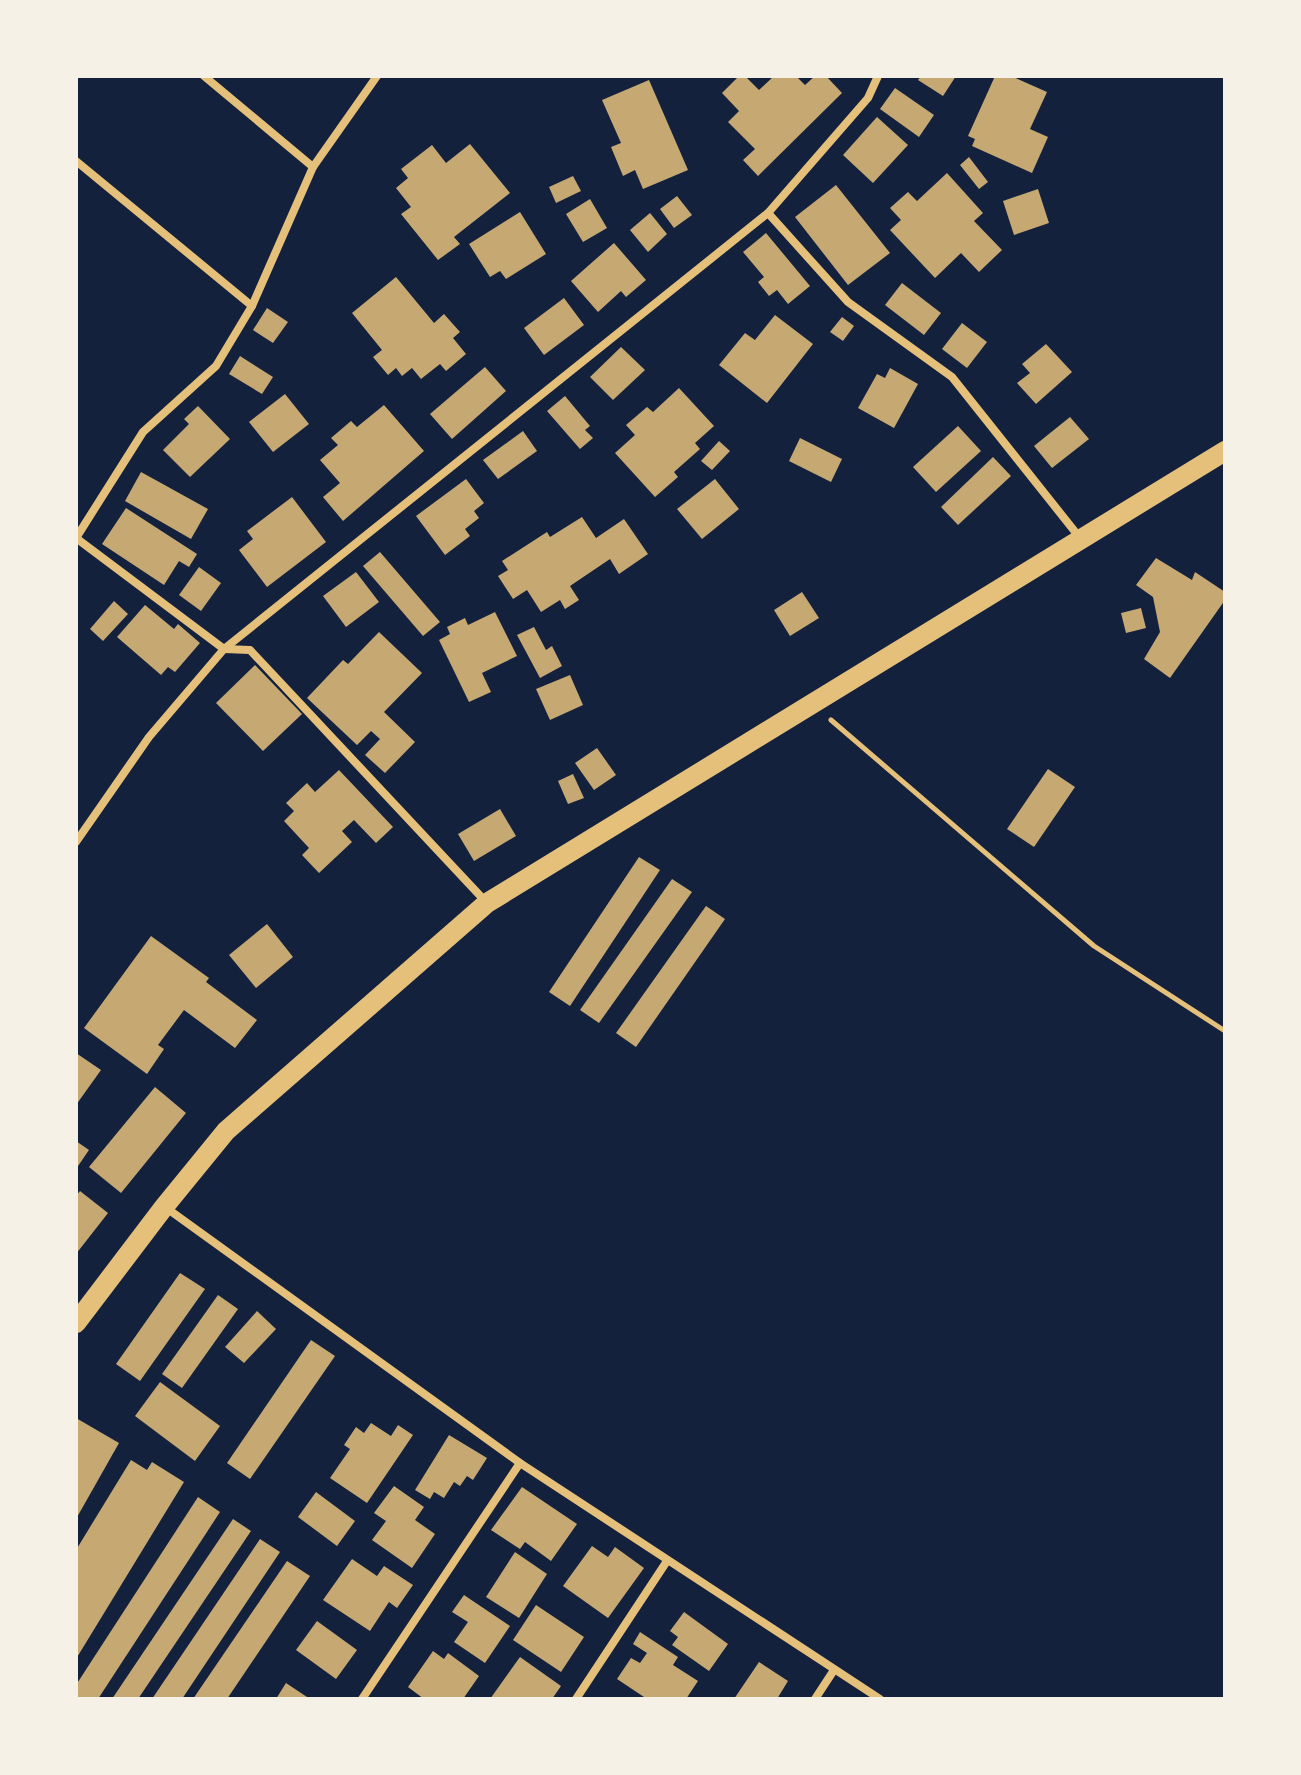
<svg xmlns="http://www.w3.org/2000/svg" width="1301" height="1775" font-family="Merriweather,serif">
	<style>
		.building { fill: #c6a872 }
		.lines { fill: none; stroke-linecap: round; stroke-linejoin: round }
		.path { stroke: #e5c07b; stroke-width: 5 }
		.minor { stroke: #e5c07b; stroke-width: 8 }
		.primary { stroke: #e5c07b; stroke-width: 20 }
	</style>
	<rect width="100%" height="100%" fill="#14213d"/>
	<g class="building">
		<polygon points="739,76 745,76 759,90 774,76 796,76 805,85 815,76 826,76 842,93 758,176 743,160 755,149 728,122 739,111 722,93"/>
		<polygon points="921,76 956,76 943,96 918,80"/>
		<polygon points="995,76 1011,76 1047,92 1030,129 1048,137 1032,173 972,146 975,139 968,136"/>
		<polygon points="649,80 688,170 643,189 635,170 623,176 611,147 621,143 602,100"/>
		<polygon points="895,88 934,115 919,137 880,109"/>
		<polygon points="877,117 908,145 873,183 843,155"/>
		<polygon points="470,144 510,193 454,237 460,244 438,260 401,214 411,207 396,188 408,178 401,169 432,145 446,163"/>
		<polygon points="969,157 988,182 979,189 960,165"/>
		<polygon points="947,173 983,213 974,221 1002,250 979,272 961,253 935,278 890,230 901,220 890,208 908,192 917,201"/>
		<polygon points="573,176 581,191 556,203 549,187"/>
		<polygon points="836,185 890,253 848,285 795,217"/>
		<polygon points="1038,189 1049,223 1014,235 1003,201"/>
		<polygon points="677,196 692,215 674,228 660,209"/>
		<polygon points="590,199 607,228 583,242 566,214"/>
		<polygon points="520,212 546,254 506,279 500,271 490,277 469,244"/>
		<polygon points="650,213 667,234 648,252 630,230"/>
		<polygon points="766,233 810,286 788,304 777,290 769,296 758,282 764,277 743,252"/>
		<polygon points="614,243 646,280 626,297 621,291 598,312 571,281"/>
		<polygon points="396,277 434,323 444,314 460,332 453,338 466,354 446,371 440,364 421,379 412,368 402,376 396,368 388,375 373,357 382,350 352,313"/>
		<polygon points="902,283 941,313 924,335 885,305"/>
		<polygon points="564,298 584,325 544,355 524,328"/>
		<polygon points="267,308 288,322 273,343 253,330"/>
		<polygon points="775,315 813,344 767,403 719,365 745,333 755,340"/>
		<polygon points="842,317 854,326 843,341 830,332"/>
		<polygon points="962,323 987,342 967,368 942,349"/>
		<polygon points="1046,344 1072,372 1036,404 1017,383 1030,373 1022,364"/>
		<polygon points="621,347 645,370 613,400 590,377"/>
		<polygon points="240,356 273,377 262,394 229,374"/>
		<polygon points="485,367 506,391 452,439 430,414"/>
		<polygon points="890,368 918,384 894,428 858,408 877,374 885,378"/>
		<polygon points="679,388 714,426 695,443 700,449 674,472 678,477 655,497 615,453 635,435 626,425 647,407 653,412"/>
		<polygon points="285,394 309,424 273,452 249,422"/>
		<polygon points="565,396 590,426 585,430 593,438 580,449 547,411"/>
		<polygon points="384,405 424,451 343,521 323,497 340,483 320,460 338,445 331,438 351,421 357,427"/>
		<polygon points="198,406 230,439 190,477 163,450 189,424 184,419"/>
		<polygon points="1070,417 1089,439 1052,468 1034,446"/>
		<polygon points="958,426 981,451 936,492 913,467"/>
		<polygon points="523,431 537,451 498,479 483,460"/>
		<polygon points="800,438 842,459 831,482 789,461"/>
		<polygon points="719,441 730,451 712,470 701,461"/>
		<polygon points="993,457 1011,476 958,525 941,507"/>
		<polygon points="141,472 208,509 191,539 125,501"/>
		<polygon points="466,479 484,503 474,511 479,518 465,529 470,536 445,555 416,516"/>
		<polygon points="715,479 739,509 702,539 677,509"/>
		<polygon points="292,497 326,542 267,587 239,550 253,539 247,531"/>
		<polygon points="126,508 197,554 189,567 179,561 164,585 102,544"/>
		<polygon points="582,517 596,538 624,519 648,554 619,574 610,559 570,586 579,600 565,609 560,600 541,612 527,590 513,599 498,576 508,570 502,561 547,532 550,537"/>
		<polygon points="380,552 440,622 423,636 363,566"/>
		<polygon points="1156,558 1192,580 1195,572 1225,592 1225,600 1170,678 1144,659 1160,632 1153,597 1136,585"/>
		<polygon points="199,567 221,583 201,611 179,595"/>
		<polygon points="356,572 379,602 346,627 323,596"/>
		<polygon points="802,592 819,618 790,636 774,610"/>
		<polygon points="114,601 128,614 103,641 90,629"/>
		<polygon points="145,605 174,629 178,624 200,643 175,672 168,667 161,675 117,637"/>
		<polygon points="1141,608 1146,628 1126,633 1121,613"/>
		<polygon points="495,612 517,656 482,673 491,692 469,702 439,640 450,634 447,627 465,618 468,625"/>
		<polygon points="534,627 546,650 552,646 562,666 540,678 517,635"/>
		<polygon points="379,632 422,673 384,712 415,742 385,773 365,755 380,739 371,731 357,745 307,698 343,660 348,664"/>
		<polygon points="255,665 302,714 263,751 216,703"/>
		<polygon points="570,675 583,705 550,720 536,689"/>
		<polygon points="597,748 616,775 594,790 575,763"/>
		<polygon points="1048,769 1075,787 1034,847 1007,829"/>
		<polygon points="339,770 393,827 376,843 354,820 342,831 352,842 319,873 302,855 309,848 284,821 294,811 286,803 307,783 315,792"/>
		<polygon points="573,774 584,798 568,804 558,781"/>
		<polygon points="500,809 516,836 474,861 458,834"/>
		<polygon points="639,857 660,870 570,1006 549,992"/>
		<polygon points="672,879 692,892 599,1023 580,1010"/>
		<polygon points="706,906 725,919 636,1047 616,1033"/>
		<polygon points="267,924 293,957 256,988 229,955"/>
		<polygon points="151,936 209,978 206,982 257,1020 235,1048 184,1010 158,1045 164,1049 147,1074 84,1028"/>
		<polygon points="76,1053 101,1070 76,1105"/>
		<polygon points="155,1087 186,1113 121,1193 89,1167"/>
		<polygon points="76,1141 89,1150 76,1169"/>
		<polygon points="80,1191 108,1213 76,1254 76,1196"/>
		<polygon points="180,1273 205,1289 140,1381 116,1364"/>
		<polygon points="218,1295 238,1309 182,1388 162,1374"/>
		<polygon points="257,1311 276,1329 244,1363 225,1347"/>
		<polygon points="311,1340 335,1356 250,1479 227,1463"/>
		<polygon points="160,1382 220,1426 195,1461 135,1416"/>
		<polygon points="76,1418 119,1443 76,1519"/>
		<polygon points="371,1423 391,1436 398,1425 413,1435 367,1503 330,1478 350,1449 344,1445 356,1427 364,1433"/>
		<polygon points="449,1435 487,1458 473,1480 467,1476 460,1486 454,1482 444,1498 434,1492 430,1499 415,1490"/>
		<polygon points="131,1460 147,1470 152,1462 184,1482 76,1659 76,1550"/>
		<polygon points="394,1486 424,1507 415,1520 435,1534 412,1568 372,1540 386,1521 374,1513"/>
		<polygon points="522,1487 577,1524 551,1561 525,1542 520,1549 491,1530"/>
		<polygon points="316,1492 355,1521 337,1546 298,1517"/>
		<polygon points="198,1497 220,1512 98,1699 76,1699 76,1685"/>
		<polygon points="233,1519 251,1531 138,1699 112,1699"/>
		<polygon points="260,1539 280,1552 182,1699 152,1699"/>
		<polygon points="592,1546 608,1557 615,1547 644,1568 608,1618 563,1586"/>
		<polygon points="515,1552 547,1574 519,1618 486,1597"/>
		<polygon points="352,1559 377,1576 384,1566 413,1585 397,1608 389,1602 370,1631 323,1600"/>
		<polygon points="287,1561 310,1576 227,1699 193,1699"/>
		<polygon points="464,1595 510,1626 485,1663 454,1642 468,1622 452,1612"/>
		<polygon points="536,1605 584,1637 561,1672 513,1640"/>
		<polygon points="684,1612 728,1644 709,1671 672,1645 678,1637 670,1631"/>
		<polygon points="317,1621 357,1650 336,1679 296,1650"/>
		<polygon points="640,1632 678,1657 673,1665 698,1681 686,1699 647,1699 617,1679 631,1658 640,1663 647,1653 633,1644"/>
		<polygon points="433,1651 444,1659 448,1653 479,1676 463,1699 424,1699 408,1687"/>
		<polygon points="520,1657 561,1686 552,1699 490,1699"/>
		<polygon points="759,1662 788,1681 777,1699 734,1699"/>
		<polygon points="286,1683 310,1699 276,1699"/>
	</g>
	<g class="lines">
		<polyline class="path" points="831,720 1094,946 1225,1031"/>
		<g class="minor">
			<polyline points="204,76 313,167"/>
			<polyline points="76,161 252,306"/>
			<polyline points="768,213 848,302 952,377 1080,538"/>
			<polyline points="76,538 224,649 250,650 486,902"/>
			<polyline points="76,538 143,432 216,366 252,306 313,167 377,76"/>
			<polyline points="76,842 149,737 224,649 768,213 868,98 878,76"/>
			<polyline points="165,1207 520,1463 880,1699"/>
			<polyline points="362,1699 520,1463"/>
			<polyline points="576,1699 667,1561"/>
			<polyline points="815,1699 834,1670"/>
		</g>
		<polyline class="primary" points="76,1323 164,1207 226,1131 487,903 1225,451"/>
	</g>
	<rect width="1301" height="1775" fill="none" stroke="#f6f1e7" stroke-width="156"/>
</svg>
